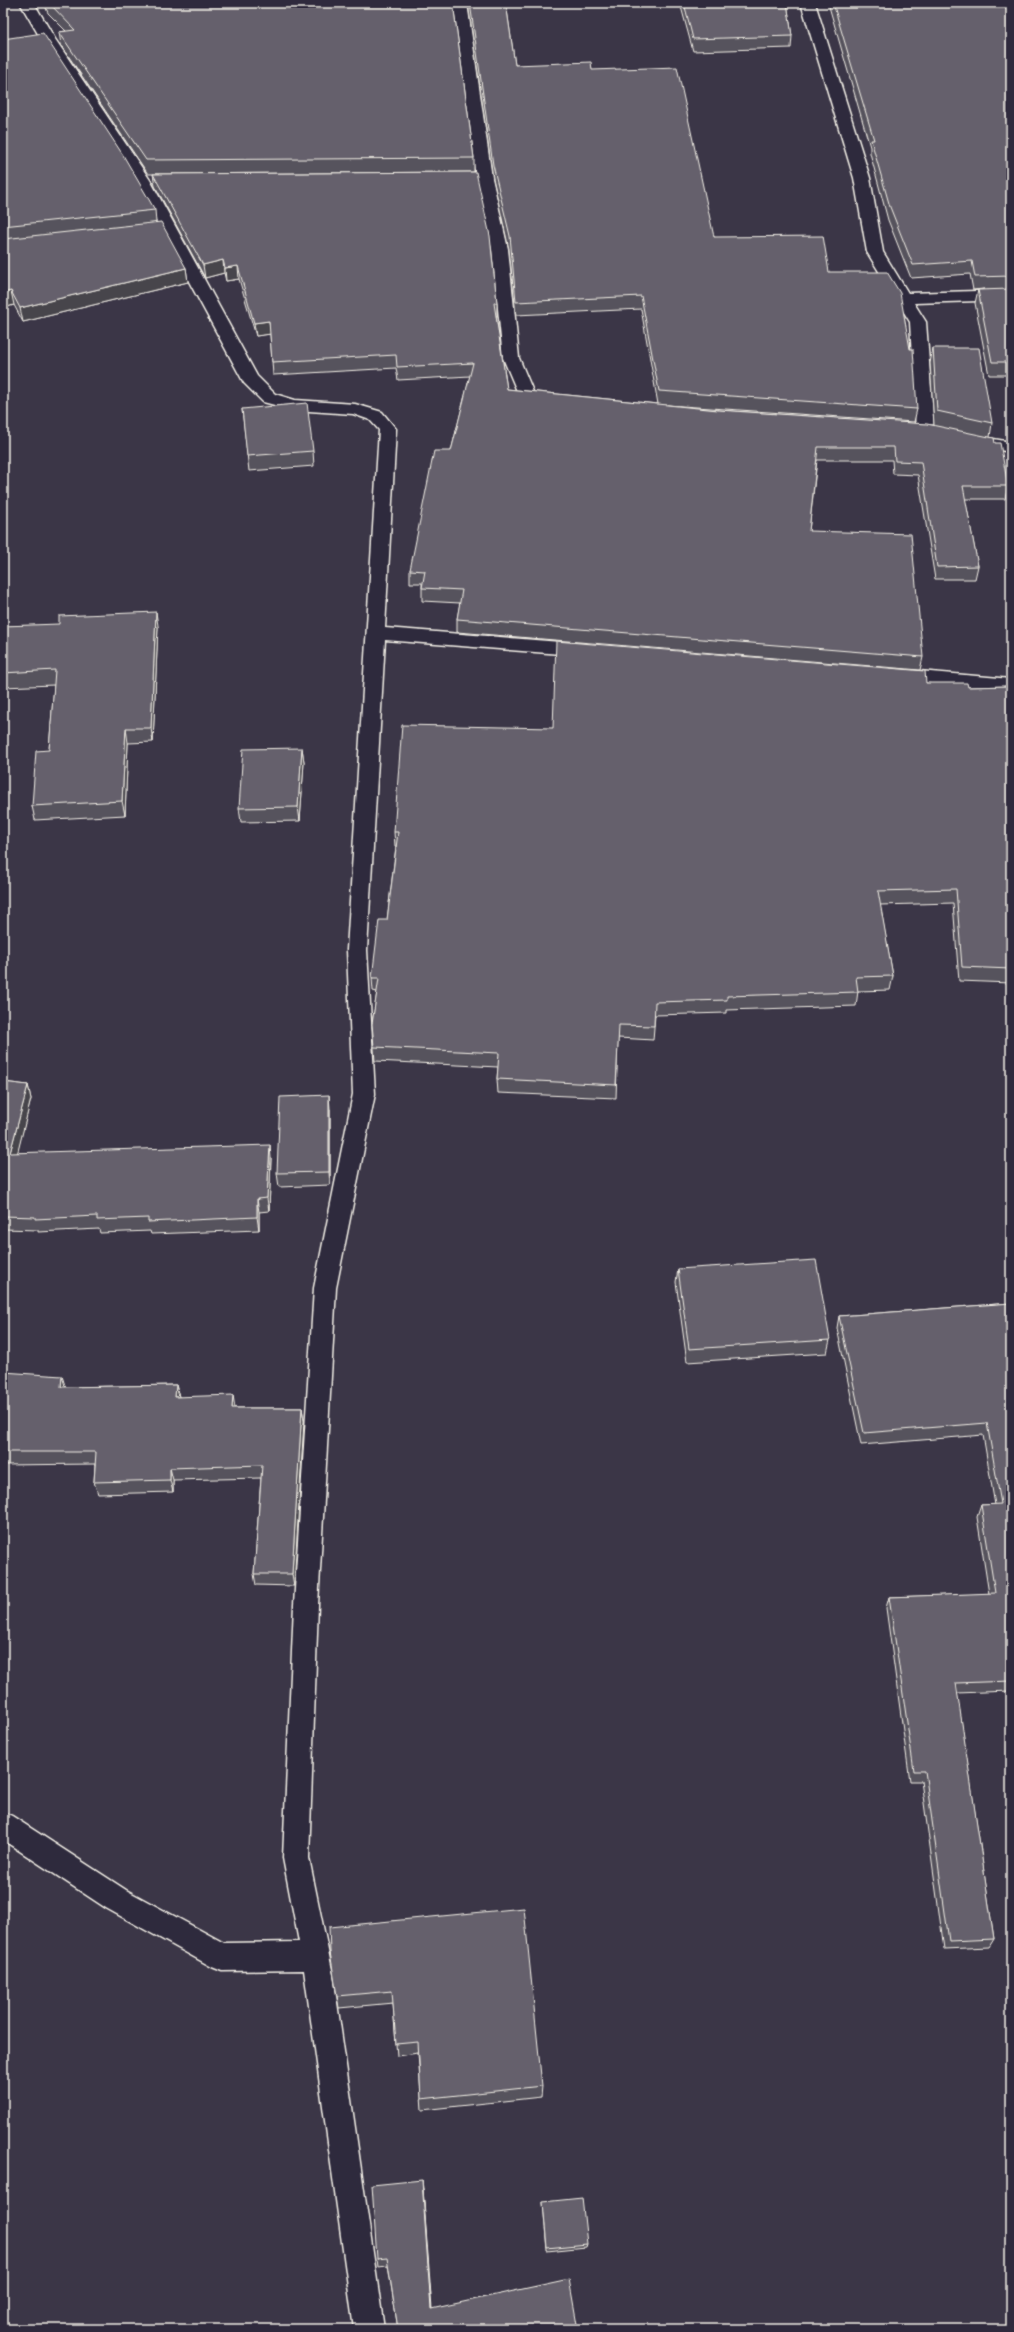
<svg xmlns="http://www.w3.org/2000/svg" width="1014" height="2332" font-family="Mynerve,sans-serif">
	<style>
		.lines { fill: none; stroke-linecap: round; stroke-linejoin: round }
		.minor-casing { stroke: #f4f1e8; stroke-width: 3 }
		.minor { fill: #2f2a3d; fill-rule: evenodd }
		.wall { fill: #57535d; stroke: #f4f1e8 }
		.shaded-wall { fill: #47444c; stroke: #f4f1e8 }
		.building { fill: #65616c; stroke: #f4f1e8 }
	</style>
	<rect width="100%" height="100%" fill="#3b3647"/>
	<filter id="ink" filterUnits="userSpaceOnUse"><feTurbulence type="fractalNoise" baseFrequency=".025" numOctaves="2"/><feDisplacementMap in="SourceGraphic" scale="8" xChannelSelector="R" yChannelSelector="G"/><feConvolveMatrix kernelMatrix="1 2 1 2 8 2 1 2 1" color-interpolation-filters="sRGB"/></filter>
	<g filter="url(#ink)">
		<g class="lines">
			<g class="minor-casing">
				<g id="minor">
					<polygon points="20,3 34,3 55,39 150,180 257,376 275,394 295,400 355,404 382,412 396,429 385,628 586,644 593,646 595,650 593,654 586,656 385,640 367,950 375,1094 336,1288 318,1605 309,1858 333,1975 384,2329 354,2329 304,1970 222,1971 212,1967 106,1908 3,1840 3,1812 12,1816 126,1890 224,1943 299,1942 283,1858 294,1605 314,1288 353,1094 347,950 379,430 370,420 353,414 294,410 263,402 244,383 134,180 41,39"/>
					<polygon points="453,3 467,3 492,178 508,249 519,358 534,394 556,397 558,401 556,405 550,406 522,403 503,358 492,249 476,178"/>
					<polygon points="801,3 815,3 870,178 883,252 908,293 1011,290 1011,300 914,303 926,322 934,430 931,434 919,434 916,430 910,322 867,252 854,178"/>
					<polygon points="970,435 1011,442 1011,452 964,444 961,440 964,436"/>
					<polygon points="896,669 1011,679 1011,691 889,680 887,675 889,670"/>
				</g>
			</g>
			<use href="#minor" class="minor"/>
		</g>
		<g class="wall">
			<polygon points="44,3 454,3 453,3 474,158 474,172 148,174 61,45 59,32 66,31 48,13"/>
			<polygon points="468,3 506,3 515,65 592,70 714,237 829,272 917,409 914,422 667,405 718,410 934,425 930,363 933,348 992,423 990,437 995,443 1008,486 1005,499 965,499 978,566 975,579 935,579 918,475 893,474 892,460 817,460 809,531 923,657 920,670 457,632 457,619 460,603 422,601 422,583 410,583 410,570 451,451 470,376 398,380 396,368 273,375 270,334 256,336 239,279 226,281 224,273 205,278 155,186 153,174 497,303 497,316 496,316 507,389 658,404 641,309 516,315 509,249 493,178"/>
			<polygon points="680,3 787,3 792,36 791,48 693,51"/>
			<polygon points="828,3 1011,3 1011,375 989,375 975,303 978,290 984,289 973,290 970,274 911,278 888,220 870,153 870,147"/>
			<polygon points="3,39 155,210 156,222 186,268 188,282 23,322 14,305 3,308"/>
			<polygon points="242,409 313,451 314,466 249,471"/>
			<polygon points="3,626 158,626 153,742 128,743 125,815 35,820 32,806 49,750 54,685 3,687"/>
			<polygon points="926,683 968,687 1011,686 1011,983 959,981 953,903 880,905 893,976 890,990 858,991 856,1006 726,1010 726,1013 655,1015 653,1040 618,1038 616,1098 498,1093 497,1079 498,1067 375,1061 372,1024 377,992 373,991 372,978 387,920 396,846 395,846 394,832 553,728"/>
			<polygon points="302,748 304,762 300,821 241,822 239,808"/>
			<polygon points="3,1082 28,1085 31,1099 17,1153 271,1158 269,1211 259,1212 259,1230 151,1234 150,1231 100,1233 99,1229 38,1232 38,1230 3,1229"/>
			<polygon points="330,1109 330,1185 279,1187 277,1173"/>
			<polygon points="678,1269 830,1340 827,1353 687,1362 676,1282"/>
			<polygon points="1011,1303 1011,1689 1010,1691 957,1693 994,1939 989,1947 944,1949 921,1781 910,1781 886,1608 889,1597 989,1594 977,1517 981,1505 995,1505 983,1435 861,1445 837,1328 839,1316"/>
			<polygon points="3,1372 66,1387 176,1385 179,1397 235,1408 302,1408 304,1421 294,1586 256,1585 254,1574 261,1478 173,1480 173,1492 98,1494 94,1482 95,1464 3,1465"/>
			<polygon points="330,1952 542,2086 541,2097 422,2110 418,2053 397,2056 396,2044 393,2003 339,2008"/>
			<polygon points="423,2189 432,2309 398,2329 388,2266 378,2267 377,2259"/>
			<polygon points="543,2202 587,2244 586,2247 547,2251"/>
		</g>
		<g class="shaded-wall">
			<polygon points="223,260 224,273 205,278 203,265"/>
			<polygon points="238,266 239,279 226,281 225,268"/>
			<polygon points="186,268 188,282 23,322 20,308"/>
			<polygon points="11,291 14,305 3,308 3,293"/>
			<polygon points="269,321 271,334 256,336 254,323"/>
			<polygon points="156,612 158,626 153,742 151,728"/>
			<polygon points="126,728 128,743 125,815 122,801"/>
			<polygon points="302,748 304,762 300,821 298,807"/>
			<polygon points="28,1085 31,1099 14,1167 10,1153"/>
			<polygon points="329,1095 330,1109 330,1185 329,1172"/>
			<polygon points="270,1145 271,1158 269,1211 267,1198"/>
			<polygon points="257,1199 259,1212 259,1230 257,1217"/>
			<polygon points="62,1376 66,1389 61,1387"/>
			<polygon points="176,1385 179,1397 175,1397"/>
			<polygon points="233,1395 235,1408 235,1421 232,1408"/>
			<polygon points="302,1408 304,1421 294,1586 292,1574"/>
			<polygon points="170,1468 173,1480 173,1492 170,1480"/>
			<polygon points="422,2180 423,2189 432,2317 431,2309"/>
			<polygon points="577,2324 577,2329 557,2329"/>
		</g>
		<g class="building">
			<polygon points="49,3 453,3 474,158 146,160 59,32 75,30"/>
			<polygon points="470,3 506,3 515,65 591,62 592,70 677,67 714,237 823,236 829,272 887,272 900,293 910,349 913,349 917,409 659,391 641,296 516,302 510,236 493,165"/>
			<polygon points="684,3 787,3 792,36 693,39"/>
			<polygon points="833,3 1011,3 1011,276 975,277 972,261 913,265 890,207 871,140 874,140"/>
			<polygon points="43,33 123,155 155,210 3,226 3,39"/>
			<polygon points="476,172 490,236 497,303 494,303 507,389 718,410 927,424 994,438 995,443 1000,443 1008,486 963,486 978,566 937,567 921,462 895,461 894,447 818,447 809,531 911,534 923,657 457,619 462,590 422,588 425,571 410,570 434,451 451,451 473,363 397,367 396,355 272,362 269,321 254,323 238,266 225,268 223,260 203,265 153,174"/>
			<polygon points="161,222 186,268 20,308 11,291 3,293 3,239"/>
			<polygon points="1011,289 1011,362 992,362 978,290"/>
			<polygon points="933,348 979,348 992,423 937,411"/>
			<polygon points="307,403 313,451 247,456 242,409"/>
			<polygon points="156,612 151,728 126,728 122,801 32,806 36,751 49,750 55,670 3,673 3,626 59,624 59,616"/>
			<polygon points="556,641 925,671 926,683 967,683 968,687 1011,686 1011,969 962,967 956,889 878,891 893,976 856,977 858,992 727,996 727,1000 655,1002 654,1026 619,1025 616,1085 497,1079 499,1053 374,1047 372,1024 379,978 372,978 379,920 387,920 398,832 394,832 402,725 553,728"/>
			<polygon points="302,748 298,807 239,808 243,749"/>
			<polygon points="3,1082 28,1085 10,1153 270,1145 267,1198 257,1199 257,1217 148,1222 148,1218 97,1220 97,1216 35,1219 35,1217 3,1216"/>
			<polygon points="329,1095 329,1172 277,1173 280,1097"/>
			<polygon points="816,1260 830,1340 689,1349 678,1269"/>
			<polygon points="1011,1303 1011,1654 1010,1654 1011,1661 1011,1681 956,1683 994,1939 949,1941 925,1771 914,1771 889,1597 995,1593 981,1505 1001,1504 987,1423 864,1433 839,1316"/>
			<polygon points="3,1372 62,1376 61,1387 176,1385 175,1397 233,1395 232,1408 302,1408 292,1574 254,1574 262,1465 170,1468 170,1480 94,1482 96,1452 3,1452"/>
			<polygon points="524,1908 542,2086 421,2099 418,2042 396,2044 392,1991 337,1996 330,1952 329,1927"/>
			<polygon points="422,2180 431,2309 569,2279 577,2324 557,2329 398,2329 387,2258 377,2259 372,2185"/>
			<polygon points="582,2198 587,2244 547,2248 543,2202"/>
		</g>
	</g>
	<rect width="1014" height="2332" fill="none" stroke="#2f2a3d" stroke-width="16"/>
	<rect x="8" y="8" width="998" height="2316" fill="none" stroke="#f4f1e8" stroke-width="1.5" filter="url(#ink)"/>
</svg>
